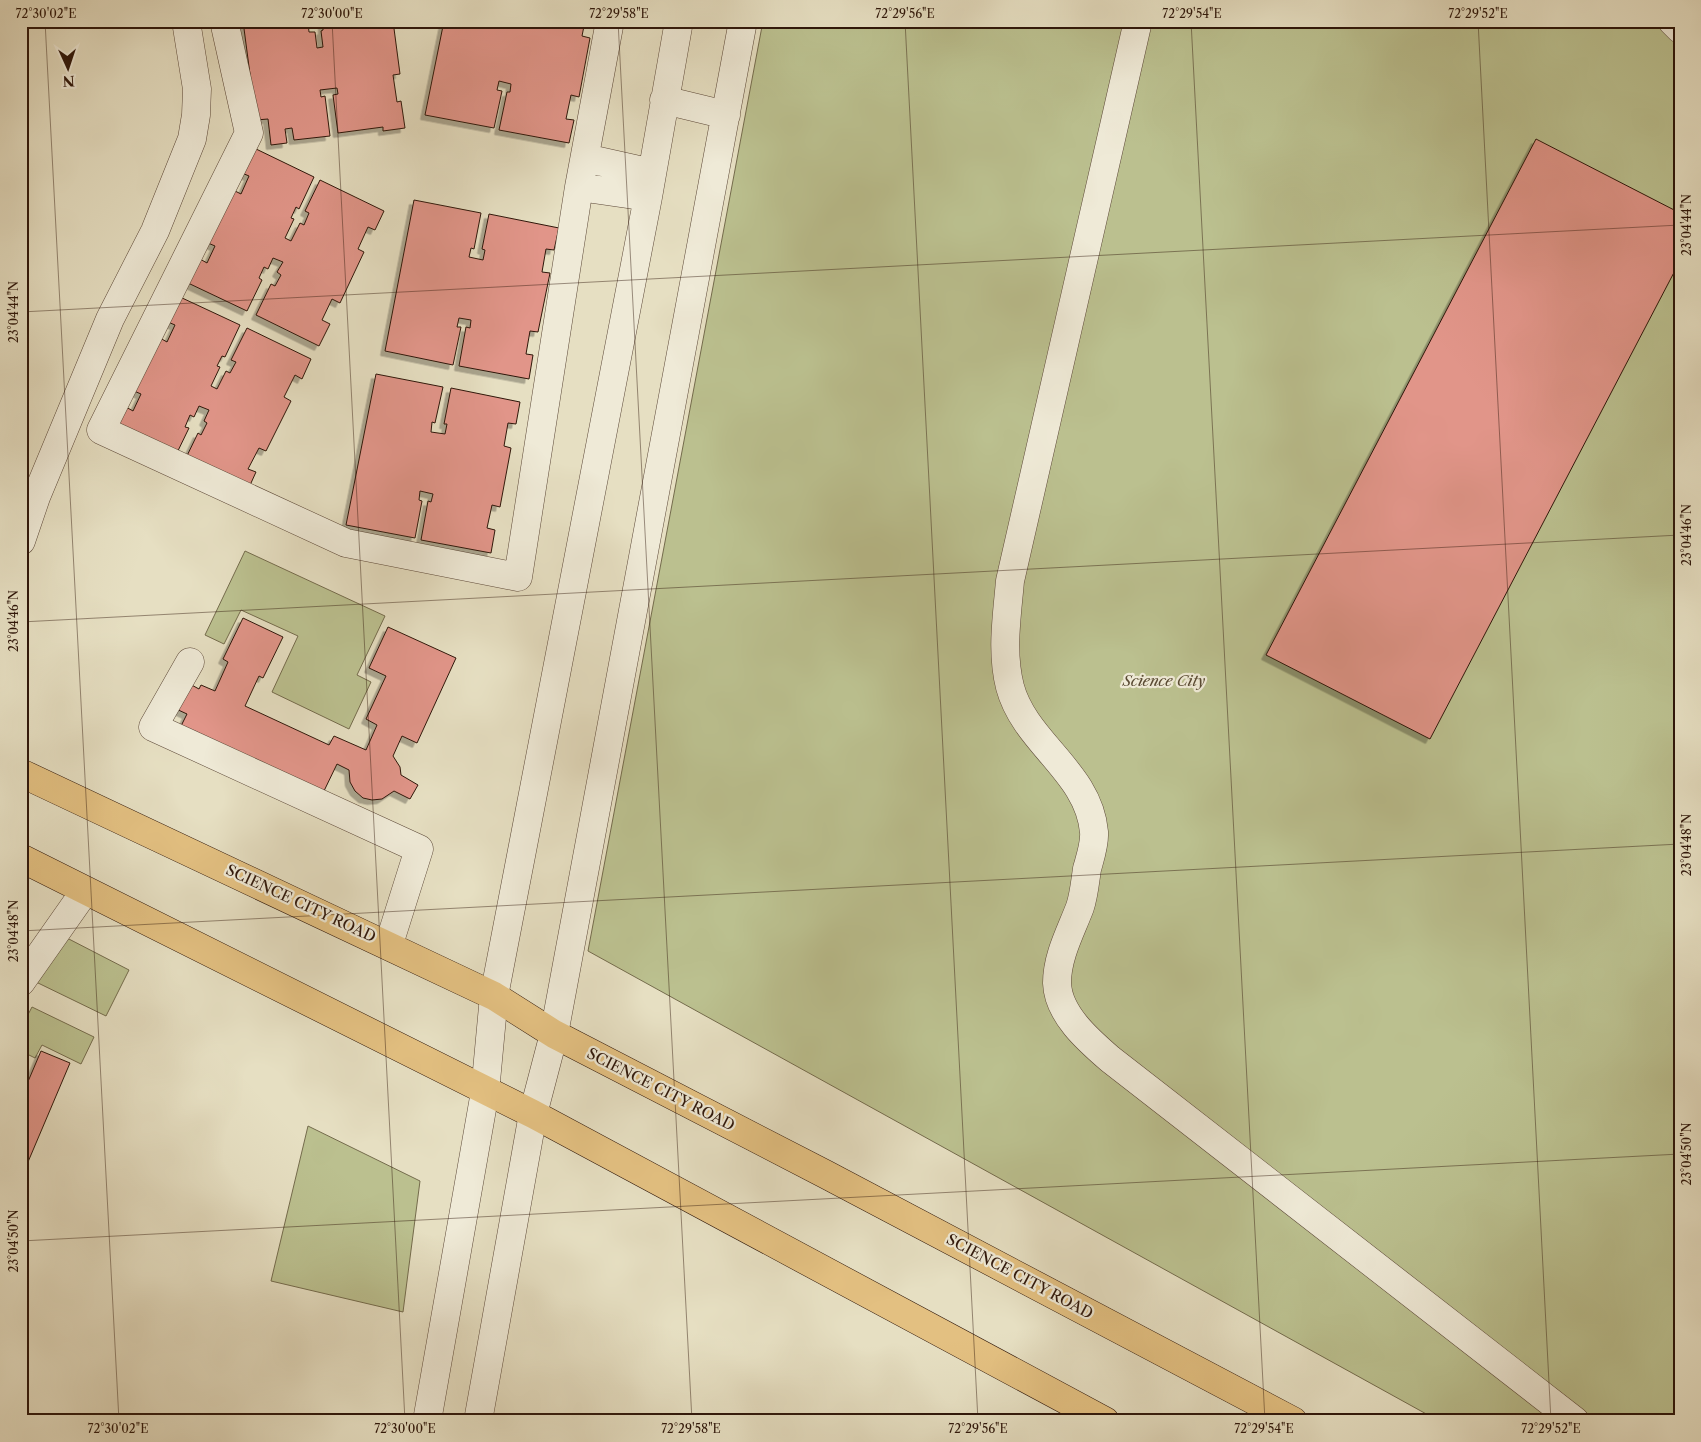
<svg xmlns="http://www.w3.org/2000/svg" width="1701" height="1442" font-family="'Libre Caslon Text',serif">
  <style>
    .green { fill: #bbc08f; stroke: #746b4c }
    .building { fill: #e19589; stroke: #2e160a; filter: url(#shadow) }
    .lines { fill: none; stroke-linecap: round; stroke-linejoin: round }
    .minor-casing { stroke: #5c4838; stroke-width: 29 }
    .major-casing { stroke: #2e160a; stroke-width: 29 }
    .minor { stroke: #efead7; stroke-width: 28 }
    .major { stroke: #e3c081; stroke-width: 28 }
    .ticks { fill: none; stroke: #2e160a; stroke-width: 1; stroke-opacity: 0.45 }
    .labels { text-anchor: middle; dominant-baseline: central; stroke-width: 4.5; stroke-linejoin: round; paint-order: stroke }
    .park-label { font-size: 15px; font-style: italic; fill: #584932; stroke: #efead7 }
    .street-label { font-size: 15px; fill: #2e160a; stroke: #efead7 }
    .neatline { fill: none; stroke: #2e160a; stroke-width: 2 }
    .ticks-label { font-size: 12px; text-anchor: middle; fill: #2e160a }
  </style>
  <defs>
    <filter id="shadow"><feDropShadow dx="-4.5" dy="4.5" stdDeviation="0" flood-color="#0004"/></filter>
  </defs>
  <rect width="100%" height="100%" fill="#e6dfc2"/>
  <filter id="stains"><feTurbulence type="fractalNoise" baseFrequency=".004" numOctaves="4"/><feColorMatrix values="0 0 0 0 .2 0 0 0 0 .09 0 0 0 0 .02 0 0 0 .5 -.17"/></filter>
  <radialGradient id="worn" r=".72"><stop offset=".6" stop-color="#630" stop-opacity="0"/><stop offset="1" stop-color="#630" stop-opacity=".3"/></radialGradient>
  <path class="green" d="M 763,21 L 1680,21 L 1680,1421 L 1439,1421 L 588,951 Z
    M 245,551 L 385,616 L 357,675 L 371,682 L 349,729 L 272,692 L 298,636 L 241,610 L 224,644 L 205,635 Z
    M 65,937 L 129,970 L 106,1016 L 36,982 Z
    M 32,1007 L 94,1037 L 81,1064 L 42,1045 L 35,1058 L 21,1051 L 21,1028 Z
    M 308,1126 L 420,1181 L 403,1312 L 271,1281 Z"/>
  <path class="building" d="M 243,21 L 311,21 L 308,23 L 309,32 L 315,32 L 317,48 L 323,47 L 321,31 L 323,30 L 323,21 L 393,21 L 400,74 L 393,75 L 397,102 L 401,101 L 405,128 L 383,131 L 383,127 L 338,133 L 333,95 L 338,94 L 337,88 L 320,90 L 321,97 L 325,96 L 330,136 L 294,140 L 292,128 L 285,129 L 287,143 L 271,145 L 268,119 L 256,120 Z
    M 444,21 L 509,21 L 523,24 L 524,21 L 585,21 L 582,36 L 590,38 L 579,97 L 571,95 L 566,119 L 574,120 L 569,143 L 499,130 L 507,92 L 510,92 L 511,84 L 499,81 L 497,90 L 502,91 L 494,128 L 425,115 Z
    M 1536,139 L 1680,213 L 1680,261 L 1430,739 L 1266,655 Z
    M 254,148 L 314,177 L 299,209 L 296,207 L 291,218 L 294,219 L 285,238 L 291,241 L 300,223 L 304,225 L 309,213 L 305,211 L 320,180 L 384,211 L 375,230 L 368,227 L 358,249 L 364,252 L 340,303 L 332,299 L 322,320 L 330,324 L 319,346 L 256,315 L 271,284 L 275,286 L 281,275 L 277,272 L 283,262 L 273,258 L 268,269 L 264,267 L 259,278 L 262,280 L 247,311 L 188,283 L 200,259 L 207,263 L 215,246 L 208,243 L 233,190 L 241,194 L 249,176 L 242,173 Z
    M 414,200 L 481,213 L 474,249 L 471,248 L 469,257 L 483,260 L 485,250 L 482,249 L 489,214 L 559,228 L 554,250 L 546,249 L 542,272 L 550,273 L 538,332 L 530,331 L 526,354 L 533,355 L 529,379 L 459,366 L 466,327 L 470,328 L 471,320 L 459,318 L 457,327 L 461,327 L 453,365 L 385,351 Z
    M 180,297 L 240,325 L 225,357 L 222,356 L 217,366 L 220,367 L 211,386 L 217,389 L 226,371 L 230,373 L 236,362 L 231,360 L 247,328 L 311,359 L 302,379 L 295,375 L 284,397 L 291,401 L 266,451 L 259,448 L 248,469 L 256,472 L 246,494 L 183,464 L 198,433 L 201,435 L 207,423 L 204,421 L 209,410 L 199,406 L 194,417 L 190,415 L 185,427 L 189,428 L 174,459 L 114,431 L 126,407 L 133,411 L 141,394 L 134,391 L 160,338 L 167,342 L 175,325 L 168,322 Z
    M 376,374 L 443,387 L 435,423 L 432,422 L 431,432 L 445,434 L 447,424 L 444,424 L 451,388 L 520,402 L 516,424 L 508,423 L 504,446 L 511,448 L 500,507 L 492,505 L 487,528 L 495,530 L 491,553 L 421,540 L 428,501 L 431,502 L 433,494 L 420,491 L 419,500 L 422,501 L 415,538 L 346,525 Z
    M 243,618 L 283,637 L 263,678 L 259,676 L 245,706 L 329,745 L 334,736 L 366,750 L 377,725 L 366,719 L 386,676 L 369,668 L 388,627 L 456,658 L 417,743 L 402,736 L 393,756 L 400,767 L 401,775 L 418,785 L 410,799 L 394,791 L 382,799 L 372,800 L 363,798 L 355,791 L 350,782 L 349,770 L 337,764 L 323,793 L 181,726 L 187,714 L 174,708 L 186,682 L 199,689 L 201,685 L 215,691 L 228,662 L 223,659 Z
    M 41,1051 L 70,1063 L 25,1169 L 21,1167 L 21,1098 Z"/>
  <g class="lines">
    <g class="minor-casing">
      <path id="minor" d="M 224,21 L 249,133 L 101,430 L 346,543 L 518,577 L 579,187 L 610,21
        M 1138,21 L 1010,581 C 1007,616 1001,652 1010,687 C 1025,743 1089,772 1094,832 C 1095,844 1090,858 1087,869 C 1085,882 1084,895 1080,907 C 1071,931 1057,956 1057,983 C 1058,1014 1088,1040 1110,1059 L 1575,1421
        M 1672,21 L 1680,29
        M 664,100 L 726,115
        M 585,158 L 652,173
        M 579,187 L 648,197
        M 21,541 L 36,497 L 110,319 L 155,231 L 192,139 L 196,115 L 197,89 L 186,21
        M 190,662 L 153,727 L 419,849 L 389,944
        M 21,982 L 85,891
        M 427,1421 L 485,1092 L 494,996 L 648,197 L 679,21
        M 478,1421 L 533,1114 L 554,1034 L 743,21"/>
    </g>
    <g class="major-casing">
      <path id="major" d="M 21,773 L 494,996 L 554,1034 L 825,1174 L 1293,1421
        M 21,858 L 533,1114 L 1105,1421"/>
    </g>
    <use href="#minor" class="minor"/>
    <use href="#major" class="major"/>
  </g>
  <path class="ticks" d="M 45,21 L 119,1421M 332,21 L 405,1421M 618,21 L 692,1421M 905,21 L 978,1421M 1191,21 L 1265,1421M 1478,21 L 1551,1421M 21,312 L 1680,225M 21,622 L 1680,535M 21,931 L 1680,844M 21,1241 L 1680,1154"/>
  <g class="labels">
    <g class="park-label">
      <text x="1164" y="680">Science City</text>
    </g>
    <g class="street-label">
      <text transform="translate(301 903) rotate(25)">SCIENCE CITY ROAD</text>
      <text transform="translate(661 1089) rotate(27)">SCIENCE CITY ROAD</text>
      <text transform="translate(1020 1276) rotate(28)">SCIENCE CITY ROAD</text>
    </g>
  </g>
  <rect width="1701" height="1442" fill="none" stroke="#e6dfc2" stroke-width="55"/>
  <g transform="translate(68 68) rotate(177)" stroke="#efead7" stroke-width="4" paint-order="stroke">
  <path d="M0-4L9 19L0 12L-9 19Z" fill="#2e160a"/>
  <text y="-8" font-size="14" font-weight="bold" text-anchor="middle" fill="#2e160a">N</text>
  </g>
  <rect x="28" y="28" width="1646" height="1386" class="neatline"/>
  <g class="ticks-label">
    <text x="46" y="18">72°30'02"E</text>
    <text x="332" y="18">72°30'00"E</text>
    <text x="619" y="18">72°29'58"E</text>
    <text x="905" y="18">72°29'56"E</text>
    <text x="1192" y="18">72°29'54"E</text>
    <text x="1478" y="18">72°29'52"E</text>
    <text transform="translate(1687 225) rotate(-90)" y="4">23°04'44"N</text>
    <text transform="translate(14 312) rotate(-90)" y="4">23°04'44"N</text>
    <text transform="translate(1687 535) rotate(-90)" y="4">23°04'46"N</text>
    <text transform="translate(14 621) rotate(-90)" y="4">23°04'46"N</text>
    <text transform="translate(1687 845) rotate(-90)" y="4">23°04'48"N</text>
    <text transform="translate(14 931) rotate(-90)" y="4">23°04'48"N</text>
    <text transform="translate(1687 1154) rotate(-90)" y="4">23°04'50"N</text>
    <text transform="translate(14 1241) rotate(-90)" y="4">23°04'50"N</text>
    <text x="118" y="1433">72°30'02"E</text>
    <text x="405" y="1433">72°30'00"E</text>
    <text x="691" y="1433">72°29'58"E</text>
    <text x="978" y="1433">72°29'56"E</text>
    <text x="1264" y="1433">72°29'54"E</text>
    <text x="1551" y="1433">72°29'52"E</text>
  </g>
  <rect width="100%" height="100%" filter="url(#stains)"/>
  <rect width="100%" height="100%" fill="url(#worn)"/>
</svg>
